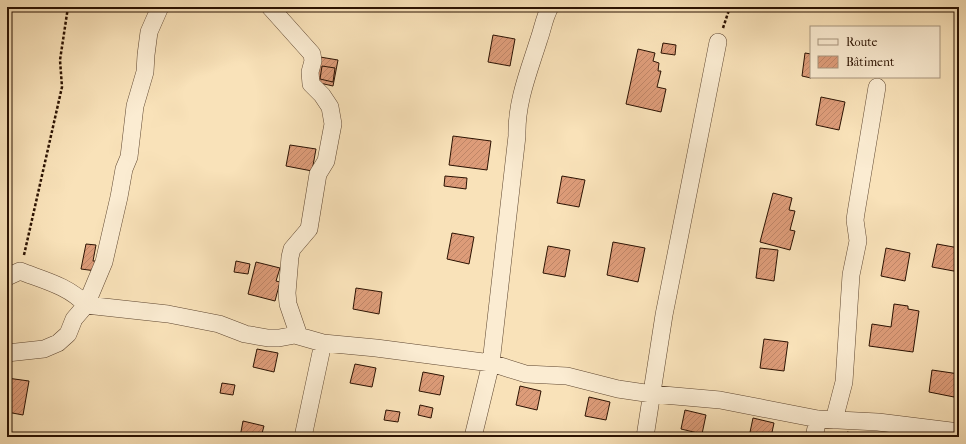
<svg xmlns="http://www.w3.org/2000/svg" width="966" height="444" font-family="'IM FELL French Canon',serif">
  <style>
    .building { fill: url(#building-hatch); stroke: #2b1202 }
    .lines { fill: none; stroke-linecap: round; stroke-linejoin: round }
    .minor-casing { stroke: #5e4630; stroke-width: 18 }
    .path { stroke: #2b1202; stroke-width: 2.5; stroke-dasharray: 3 2; stroke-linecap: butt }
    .minor { stroke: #fbecd2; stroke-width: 17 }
  </style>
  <defs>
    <pattern id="building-hatch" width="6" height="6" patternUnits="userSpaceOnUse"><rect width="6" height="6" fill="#dd9c79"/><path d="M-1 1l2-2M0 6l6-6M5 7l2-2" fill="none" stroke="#be8567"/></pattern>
  </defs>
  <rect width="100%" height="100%" fill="#f9e2b9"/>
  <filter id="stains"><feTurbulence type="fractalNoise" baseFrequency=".005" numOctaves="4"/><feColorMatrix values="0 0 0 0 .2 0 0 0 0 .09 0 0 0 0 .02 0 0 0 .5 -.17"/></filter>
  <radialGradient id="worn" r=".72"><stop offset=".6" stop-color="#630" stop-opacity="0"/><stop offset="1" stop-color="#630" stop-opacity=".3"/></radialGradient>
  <path class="building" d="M 493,35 L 515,39 L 510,66 L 488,62 Z
    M 663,43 L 676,45 L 675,55 L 661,53 Z
    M 638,49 L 655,53 L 653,61 L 659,63 L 658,71 L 661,71 L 657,87 L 666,89 L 661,112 L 626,104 Z
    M 805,53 L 811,54 L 811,78 L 802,76 Z
    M 320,57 L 338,60 L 333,86 L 315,82 Z
    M 322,66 L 335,68 L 333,82 L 320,79 Z
    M 821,97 L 845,102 L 839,130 L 816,125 Z
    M 453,136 L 491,141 L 487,170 L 449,165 Z
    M 290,145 L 316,149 L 312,171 L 286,166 Z
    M 445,176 L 467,178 L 466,189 L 444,186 Z
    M 562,176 L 585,180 L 579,207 L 557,203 Z
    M 773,193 L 792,198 L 789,210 L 795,211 L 790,230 L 795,231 L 790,250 L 760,242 Z
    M 452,233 L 474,237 L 469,264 L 447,259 Z
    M 613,242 L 645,248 L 638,282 L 607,275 Z
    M 86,244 L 96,245 L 93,261 L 98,261 L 96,271 L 81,269 Z
    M 937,244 L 959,248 L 959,272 L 932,267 Z
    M 548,246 L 570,250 L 565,277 L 543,273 Z
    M 760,248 L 778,250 L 774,281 L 756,278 Z
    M 886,248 L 910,253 L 905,281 L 881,276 Z
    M 236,261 L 250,264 L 248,274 L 234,272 Z
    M 256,262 L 280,268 L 276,281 L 280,282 L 275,301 L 248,294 Z
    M 356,288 L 382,292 L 379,314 L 353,309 Z
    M 894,304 L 908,306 L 908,309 L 919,311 L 913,352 L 869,346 L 872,324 L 891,327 Z
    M 764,339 L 788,342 L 784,371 L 760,368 Z
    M 257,349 L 278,353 L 274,372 L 253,367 Z
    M 355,364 L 376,368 L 372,387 L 350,383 Z
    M 932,370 L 959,374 L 959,398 L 929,392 Z
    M 423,372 L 444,376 L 440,395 L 419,391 Z
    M 7,378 L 29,381 L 23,415 L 7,412 Z
    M 222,383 L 235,385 L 233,395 L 220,393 Z
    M 520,386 L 541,391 L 537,410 L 516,405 Z
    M 589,397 L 610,402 L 606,420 L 585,416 Z
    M 420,405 L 433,408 L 431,418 L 418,415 Z
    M 386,410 L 400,412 L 398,422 L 384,420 Z
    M 685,410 L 706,415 L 702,434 L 681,429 Z
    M 753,418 L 774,423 L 771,437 L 749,437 Z
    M 243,421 L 264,426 L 261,437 L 240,437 Z
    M 847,432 L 868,436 L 868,437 L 846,437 Z"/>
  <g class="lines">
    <g class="minor-casing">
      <path id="minor" d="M 270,7 L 312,54 L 313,61 L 310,72 L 311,84 L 322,95 L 330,107 L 333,124 L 326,161 L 318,174 L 309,229 L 292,249 L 290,257 L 287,293 L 288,304 L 299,336
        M 7,277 L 20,271 C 43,280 69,286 86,305 L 168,314 L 219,324 L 245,334 L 268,338 L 279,338 L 295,335 L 323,343 L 376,348 L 491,363 L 526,374 L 567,376 L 618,389 L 652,394 L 720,400 L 818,419 L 878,422 L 959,432
        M 7,353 L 44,349 L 58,343 L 68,334 L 74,319 L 86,305 L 104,262 L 119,197 L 124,169 L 129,157 L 135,106 L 145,72 L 146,55 L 149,32 L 160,7
        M 834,420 L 844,382 L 851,275 L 858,241 L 855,220 L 856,213 L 877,87
        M 303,437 L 323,343
        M 473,437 L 491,363 L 517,136 C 516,102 529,71 539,39 C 543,28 544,18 550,7
        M 645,437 L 664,315 L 718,42
        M 814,437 L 818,419"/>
    </g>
    <path class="path" d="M 723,28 L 730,7
      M 24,255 L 62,87 L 60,60 L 68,7"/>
    <use href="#minor" class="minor"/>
  </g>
  <rect width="966" height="444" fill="none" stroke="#f9e2b9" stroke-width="24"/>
  <rect x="8" y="8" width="950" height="428" fill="none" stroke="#2b1202" stroke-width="2"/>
  <rect x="12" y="12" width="942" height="420" fill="none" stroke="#2b1202"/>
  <rect x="810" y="26" width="130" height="52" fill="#fbecd2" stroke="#a8957f"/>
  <rect x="818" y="39" width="20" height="6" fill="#fbecd2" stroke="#a8957f"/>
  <text x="846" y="46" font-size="12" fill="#2b1202">Route</text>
  <rect x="818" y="56" width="20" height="12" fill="url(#building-hatch)" stroke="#a8957f"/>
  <text x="846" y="66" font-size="12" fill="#2b1202">Bâtiment</text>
  <rect width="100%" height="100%" filter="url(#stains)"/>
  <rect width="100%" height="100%" fill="url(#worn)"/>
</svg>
